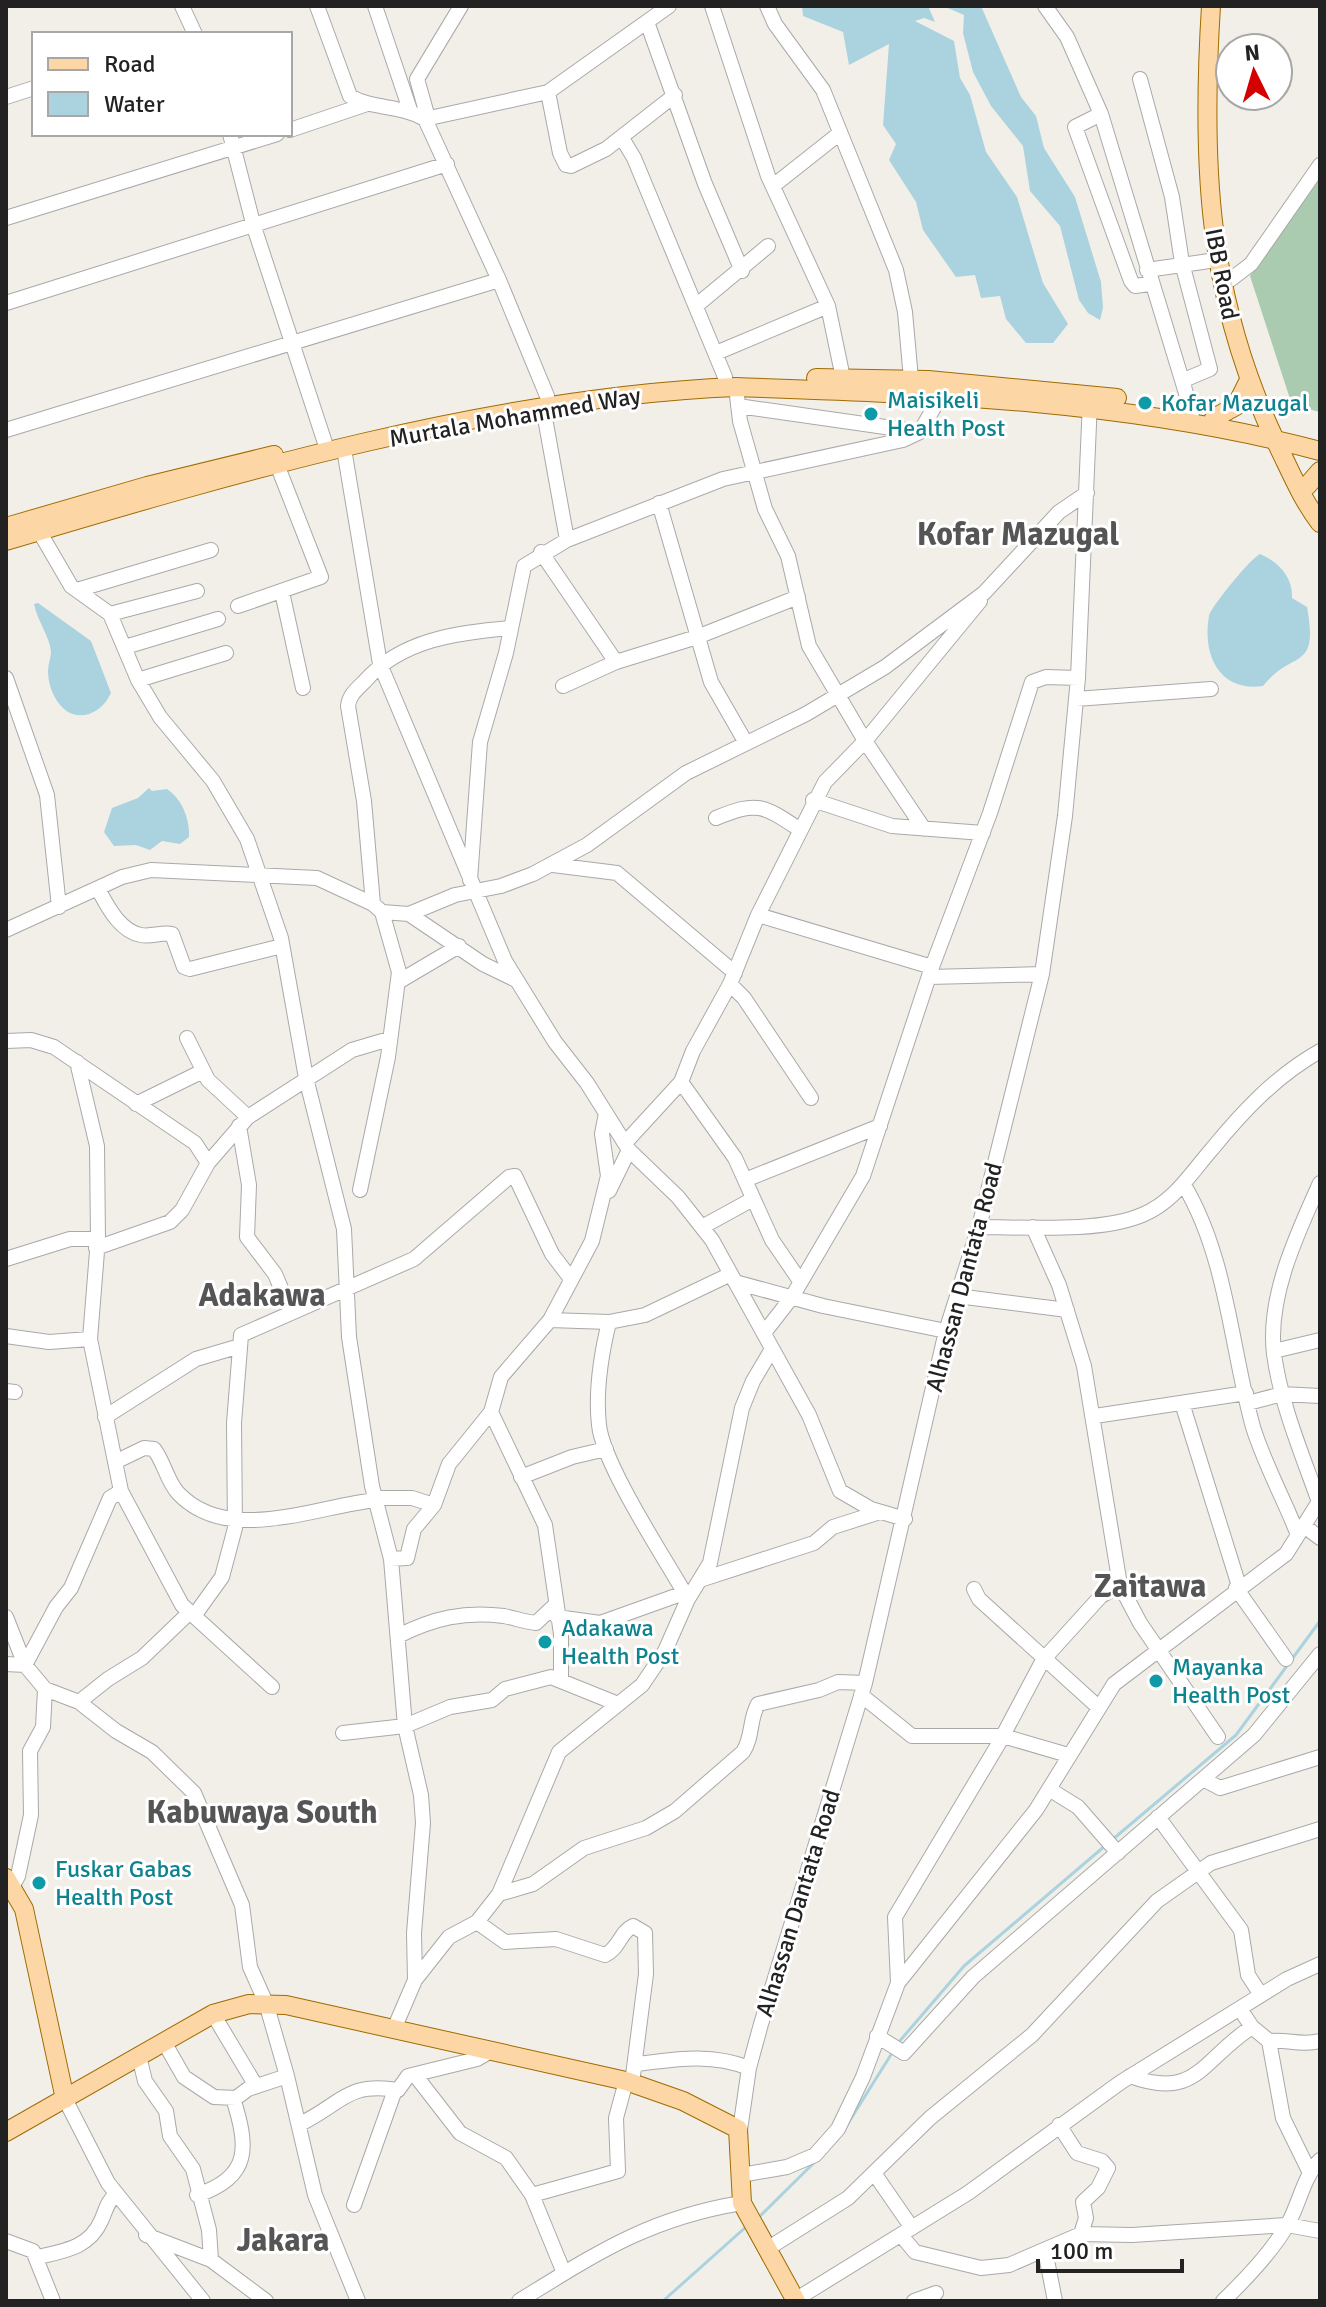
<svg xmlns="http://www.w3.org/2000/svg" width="1326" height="2307" font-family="Signika,sans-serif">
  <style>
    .cemetery { fill: #aacbaf }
    .water { fill: #aad3df }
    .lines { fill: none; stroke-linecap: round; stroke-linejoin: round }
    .stream { stroke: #aad3df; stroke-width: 3 }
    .minor-casing { stroke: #a9a9a9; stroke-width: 16 }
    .major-casing { stroke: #a06b00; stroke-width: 20 }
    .minor { stroke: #fff; stroke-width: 14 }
    .major { stroke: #fcd6a4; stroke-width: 18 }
    .culture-dot { fill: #0f9aa8; stroke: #fff; stroke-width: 3 }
    .labels { text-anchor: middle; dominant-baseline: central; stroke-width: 6; stroke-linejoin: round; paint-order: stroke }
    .street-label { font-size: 24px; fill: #222; stroke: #fff }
    .culture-label { font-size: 24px; fill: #0d838f; stroke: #fff; text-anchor: start }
    .district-label { font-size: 32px; font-weight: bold; fill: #555; stroke: #fff }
  </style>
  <rect width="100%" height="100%" fill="#f2efe9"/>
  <path class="cemetery" d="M 1320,179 L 1320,412 L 1292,405 L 1250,276 Z"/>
  <path class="water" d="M 802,6 L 928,6 L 935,22 L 924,18 L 915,21 L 954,41 L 960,78 L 970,95 L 986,152 L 1017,197 L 1043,283 L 1068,324 L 1053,343 L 1026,343 L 1006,319 L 1000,296 L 981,298 L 975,275 L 956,277 L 923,230 L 916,202 L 889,160 L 896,144 L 883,125 L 889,44 L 849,65 L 843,32 L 803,16 Z
    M 943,6 L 981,6 L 1021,97 L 1036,116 L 1044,148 L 1075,197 L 1101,282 L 1103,308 L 1100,320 L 1088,313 L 1079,300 L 1060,226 L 1030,191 L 1023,146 L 991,106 L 973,72 L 963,33 L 964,15 Z
    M 1260,554 C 1279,562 1293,577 1292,598 L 1307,607 C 1319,673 1293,648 1263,686 C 1220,692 1202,656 1209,616 C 1211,607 1250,559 1260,554 Z
    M 38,603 L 91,641 L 111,693 C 106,703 100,710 89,714 C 64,722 48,693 48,671 C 48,664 51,658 51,652 C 50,637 37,620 34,604 Z
    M 149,788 L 152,791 L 167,789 C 182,799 190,819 189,837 L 180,844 L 162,841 L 150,850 L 136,845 L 114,846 L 104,832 L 112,808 L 138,798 Z"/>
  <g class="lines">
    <path class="stream" d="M 1112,1840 L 1236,1735 L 1320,1621
      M 898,2043 L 964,1966 L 1106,1845
      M 847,2125 L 892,2053
      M 759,2217 L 836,2141
      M 663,2301 L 747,2226"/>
    <g class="minor-casing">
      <path id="minor" d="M 182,6 L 195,34
        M 317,6 L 350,96 C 373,110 399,104 425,119 L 499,280 L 547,396
        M 375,6 L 410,110
        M 712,6 L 768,176 L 828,306 L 843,378
        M 767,6 L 775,24 L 823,90 L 896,270 L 905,312 L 911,379
        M 1045,6 L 1067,37 L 1101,114 L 1192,413
        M 647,22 L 705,184 L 742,271
        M 1140,79 L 1172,197 L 1182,263 L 1210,369 L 1184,380
        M 548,92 L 560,153 L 566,165 L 571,166 L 606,149 L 675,95
        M 6,97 L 34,88
        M 1101,114 L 1075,127 L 1131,281 L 1135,286 L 1150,284
        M 428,118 L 417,79 L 461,6
        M 425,119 L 548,92 L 669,6
        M 290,130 L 367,104
        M 230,134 L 254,227 L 325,443
        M 622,138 L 634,158 L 725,377
        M 773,186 L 840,133
        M 6,218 L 277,134
        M 1147,270 L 1216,260
        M 1230,280 L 1251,264 L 1320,165
        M 6,303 L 447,164
        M 697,305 L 768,246
        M 716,353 L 828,306
        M 736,387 L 740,421 L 765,509 L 788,556 L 809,646 L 865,741 L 924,829
        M 738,406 L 920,432
        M 543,407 L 567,540
        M 6,430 L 499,280
        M 344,449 L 380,664 L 505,961 L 555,1042 L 587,1083 L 629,1150 L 678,1197 L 712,1240 L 809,1415 L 840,1491 L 871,1509 L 905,1519
        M 659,503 L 711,682 L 746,743
        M 39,531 L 71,586 L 110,614 L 138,680 L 160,717 L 213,781 L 247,839 L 281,938 L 306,1078 L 344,1229 L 349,1337 L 372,1486 L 391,1559 L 405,1726 L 421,1795 L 423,1823 L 414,1933 L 415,1980 L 394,2029
        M 541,552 L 616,662 L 697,637 L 798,597
        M 77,590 L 211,550
        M 282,592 L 303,688
        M 238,606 L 321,577 L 278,467
        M 110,614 L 197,591
        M 125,647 L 218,619
        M 6,678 L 47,795 L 59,907
        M 138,680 L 226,653
        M 563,686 L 616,662
        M 1076,699 L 1211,689
        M 813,800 L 892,826 L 983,833
        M 716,818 C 757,801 763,805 799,829
        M 553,865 L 617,873 L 735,973
        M 470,880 L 480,742 L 506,653 L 524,566 L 567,540 L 723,479 L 903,440 L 920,432 L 941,395
        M 98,889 C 107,905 119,931 141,935 C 151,937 162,932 172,934 L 184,967 L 190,969 L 282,946
        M 373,904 L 364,801 L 348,706 C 349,695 357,689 365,681 C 402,639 457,633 510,628
        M 409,914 L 483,964 L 516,980
        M 758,915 L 932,967
        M 6,930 L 122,877 L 151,870 L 317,878 L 373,904 L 382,912 L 409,914 L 455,895 L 501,886 L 533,874 L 587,845 L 686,773 L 806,714 L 885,667 L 984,593 L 1059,512 L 1087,493
        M 929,977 L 1042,974
        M 398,982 L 459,946
        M 730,984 L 744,998 L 811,1098
        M 187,1038 L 208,1080 L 248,1117
        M 6,1041 L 31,1040 L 54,1047 L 195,1143 L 208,1163
        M 77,1062 L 97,1146 L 98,1239 L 90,1339 L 121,1491 L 182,1605 L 272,1687
        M 681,1082 L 735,1158 L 772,1240 L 800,1281
        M 136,1104 L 203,1071
        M 239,1126 L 249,1185 L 247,1237 L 275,1274 L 291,1312
        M 625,1143 L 681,1082 L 693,1051 L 730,984 L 758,915 L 825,782 L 865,741 L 980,601
        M 745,1180 L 880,1126
        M 1184,1185 C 1227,1257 1231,1348 1253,1427 C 1264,1463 1284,1499 1298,1535
        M 360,1190 L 388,1057 L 399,972 L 382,912
        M 609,1191 L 629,1150
        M 702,1227 L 753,1199
        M 979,1227 C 1026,1227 1099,1233 1142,1215 C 1174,1202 1191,1173 1212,1149 C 1244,1110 1276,1076 1320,1051
        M 1033,1227 L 1059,1285 L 1084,1366 L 1120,1585 L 1140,1623 L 1218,1737
        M 96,1248 L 170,1222 L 182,1210 L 208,1163 L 248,1117 L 352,1050 L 389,1039
        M 6,1259 L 70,1239 L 98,1239
        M 735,1282 L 823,1306 L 946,1331
        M 957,1296 L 1067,1310
        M 550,1320 L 609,1322 L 645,1315 L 731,1274
        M 609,1322 C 601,1355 595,1390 599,1425 C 603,1465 666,1560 688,1599
        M 764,1333 L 792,1297 L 863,1176 L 932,967 L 990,813 L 1032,682 L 1046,677 L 1078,678
        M 6,1336 L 49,1342 L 90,1339
        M 1274,1351 L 1320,1340
        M 6,1391 L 15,1392
        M 1182,1403 L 1239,1586
        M 1248,1403 L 1282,1394 L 1320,1396
        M 491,1412 L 545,1525 L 561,1634 L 561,1678
        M 1095,1416 L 1246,1393
        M 105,1417 L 196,1359 L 240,1346
        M 115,1462 L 144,1448 L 154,1449 C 164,1462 167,1481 178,1493 C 228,1546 316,1506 376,1500
        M 521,1477 L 572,1457 L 606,1449
        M 376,1498 L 412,1498 L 434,1505
        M 1319,1502 C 1302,1454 1281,1405 1274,1354 C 1267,1297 1297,1234 1320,1183
        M 1304,1526 L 1320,1538
        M 391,1559 L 407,1558 L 414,1529 L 434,1505 L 449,1464 L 491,1412 L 501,1377 L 550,1320 L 592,1241 L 608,1176 L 602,1134 L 606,1113
        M 703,1579 L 814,1543 L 833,1527 L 880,1512
        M 1236,1588 L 1286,1659
        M 974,1589 L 979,1599 L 1097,1706
        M 194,1616 L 222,1577 L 235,1528 L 234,1423 L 241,1335 L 414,1259 L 509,1177 L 515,1176 L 552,1254 L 571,1279
        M 6,1617 L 25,1665 L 45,1689 L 79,1702 L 116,1731 L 152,1752 L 194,1793 L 242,1905 L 250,1967 L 266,2003 L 287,2076 L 315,2195 L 358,2301
        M 557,1617 L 600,1623 L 684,1593
        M 398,1636 C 434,1618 464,1611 504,1616 C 515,1618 525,1622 536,1623 L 554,1606
        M 6,1664 L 25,1665
        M 25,1665 L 56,1607 L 71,1588 L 110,1498 L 121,1491
        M 861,1695 L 912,1736 L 1003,1736 L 1068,1755
        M 79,1702 L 108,1679 L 142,1658 L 190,1612
        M 343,1733 L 405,1726 L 450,1707 L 492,1700 L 505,1689 L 551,1677 L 618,1704
        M 1203,1779 L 1220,1788 L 1320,1757
        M 1049,1789 L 1078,1807 L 1118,1853
        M 1158,1817 L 1241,1930 L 1248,1975 L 1261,1995
        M 13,1885 L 18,1876 L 31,1815 L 30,1751 L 43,1727 L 45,1689
        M 499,1894 L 533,1884 L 584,1848 L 646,1828 L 675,1811 L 743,1752 C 753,1737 749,1720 758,1704 L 819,1690 L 838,1682 L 865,1683
        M 477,1922 L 505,1942 L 556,1939 L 605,1955 C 619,1949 620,1932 633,1926 L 645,1933 L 646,1974 L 632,2083
        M 415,1980 L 449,1937 L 477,1922 L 499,1894 L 559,1752 L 642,1685 L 665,1651 L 688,1599 L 710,1563 L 742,1408 L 753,1381 L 772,1349
        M 898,1983 L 895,1917 L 999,1743 L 1043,1660 L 1101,1596 L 1120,1585
        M 1240,2009 L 1252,2027 L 1269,2041 L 1283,2118 L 1309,2171
        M 213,2014 L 256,2086
        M 877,2036 L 904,2053 L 973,1977 L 1254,1735 L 1320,1654
        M 1269,2041 C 1288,2039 1301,2046 1320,2041
        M 164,2042 L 184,2077 L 214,2097 L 236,2098 L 248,2089 L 287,2076
        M 139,2056 L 145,2081 L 166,2111 L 170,2136 L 193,2169 L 209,2230 L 211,2260
        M 637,2064 C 677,2059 711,2053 749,2068
        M 415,2075 L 460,2133 L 506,2158 L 532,2195 L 564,2273
        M 1130,2076 C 1197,2101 1202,2059 1252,2027
        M 65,2099 L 108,2183 L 203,2301
        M 300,2124 C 343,2103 346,2082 398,2090 L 408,2076 L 477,2059 L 489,2052
        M 1059,2125 L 1077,2153 L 1102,2161 L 1108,2168 L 1098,2188 L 1083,2202 L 1086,2218 L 1081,2234
        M 740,2130 L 749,2068 L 761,2024 L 865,1683 L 946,1331 L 979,1227 L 1042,974 L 1065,816 L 1078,678 L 1090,401
        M 874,2173 L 912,2228
        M 741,2175 L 787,2167 L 815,2155 L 838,2129 L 863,2077 L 898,1983 L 1036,1810 L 1114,1684 L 1286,1554 L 1320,1500
        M 197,2195 C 252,2177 248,2146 233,2098
        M 532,2195 L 618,2171 L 616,2118 L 626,2081
        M 354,2205 L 395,2090
        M 146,2235 L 211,2260 L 266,2301
        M 901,2235 L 915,2252 L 981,2268 L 1009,2265 L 1081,2234 L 1132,2235 L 1287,2225 L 1320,2231
        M 6,2241 L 33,2251 L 53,2301
        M 767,2249 L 848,2198 L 930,2118 L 1032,2035 L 1157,1901 L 1211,1863 L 1320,1829
        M 1045,2250 L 1055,2301
        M 38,2257 C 64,2251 89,2248 101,2221 C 106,2210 107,2202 116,2194
        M 795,2300 L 968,2193 L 1121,2082 L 1287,1979 L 1320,1964
        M 519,2301 C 597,2253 649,2218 742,2203
        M 914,2301 L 936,2293
        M 1223,2301 C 1247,2278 1273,2251 1289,2222 C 1300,2201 1304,2176 1320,2160"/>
    </g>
    <g class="major-casing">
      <path id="major" d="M 1211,6 C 1201,164 1207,297 1276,442 C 1290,470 1301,498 1320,523
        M 816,378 L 928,380 L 1117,398
        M 1214,418 L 1236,406 L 1249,380
        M 1307,486 L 1320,471
        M 6,527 L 147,486 L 274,455
        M 6,541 C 237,472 494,397 736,387 C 933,394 1128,400 1320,451
        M 6,1878 L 24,1909 L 65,2099
        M 6,2132 L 213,2014 L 249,2004 L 286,2005 L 626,2081 L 683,2101 L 738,2129 L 742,2203 L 796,2301"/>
    </g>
    <use href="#minor" class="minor"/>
    <use href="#major" class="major"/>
  </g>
  <g class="culture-dot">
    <circle cx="1145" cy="403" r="8"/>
    <circle cx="871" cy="414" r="8"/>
    <circle cx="545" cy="1642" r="8"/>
    <circle cx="1156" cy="1681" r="8"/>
    <circle cx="39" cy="1883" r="8"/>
  </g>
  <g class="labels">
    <g class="street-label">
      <text transform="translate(1222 274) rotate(79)">IBB Road</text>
      <text transform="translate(515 417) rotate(-10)">Murtala Mohammed Way</text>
      <text transform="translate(964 1277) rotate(-75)">Alhassan Dantata Road</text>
      <text transform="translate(798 1903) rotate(-73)">Alhassan Dantata Road</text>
    </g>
    <g class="culture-label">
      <text x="887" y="400">Maisikeli<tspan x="887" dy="28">Health Post</tspan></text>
      <text x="1161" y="403">Kofar Mazugal</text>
      <text x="561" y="1628">Adakawa<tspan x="561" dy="28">Health Post</tspan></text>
      <text x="1172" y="1667">Mayanka<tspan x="1172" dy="28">Health Post</tspan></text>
      <text x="55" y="1869">Fuskar Gabas<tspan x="55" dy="28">Health Post</tspan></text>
    </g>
    <g class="district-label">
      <text x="1018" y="534">Kofar Mazugal</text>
      <text x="262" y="1295">Adakawa</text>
      <text x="1150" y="1586">Zaitawa</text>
      <text x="262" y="1812">Kabuwaya South</text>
      <text x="283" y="2240">Jakara</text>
    </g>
  </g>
  <rect width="1326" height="2307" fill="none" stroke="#222222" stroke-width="16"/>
  <rect x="32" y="32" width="260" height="104" fill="#ffffff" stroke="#a7a7a7" stroke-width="2"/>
  <rect x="48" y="58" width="40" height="12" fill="#fcd6a4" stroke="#a7a7a7" stroke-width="2"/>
  <text x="104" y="72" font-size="24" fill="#222222">Road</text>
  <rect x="48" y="92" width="40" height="24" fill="#aad3df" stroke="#a7a7a7" stroke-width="2"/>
  <text x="104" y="112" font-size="24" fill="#222222">Water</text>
  <g transform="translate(1254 72) rotate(355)"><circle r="38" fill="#ffffff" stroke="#a7a7a7" stroke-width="2"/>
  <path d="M0-6L14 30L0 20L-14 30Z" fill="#d40000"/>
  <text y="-12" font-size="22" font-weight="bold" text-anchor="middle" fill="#222222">N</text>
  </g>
  <path d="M1038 2259v12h144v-12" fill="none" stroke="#222222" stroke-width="4"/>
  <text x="1050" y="2259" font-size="24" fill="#222222" stroke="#ffffff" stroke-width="6" paint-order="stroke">100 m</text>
</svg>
